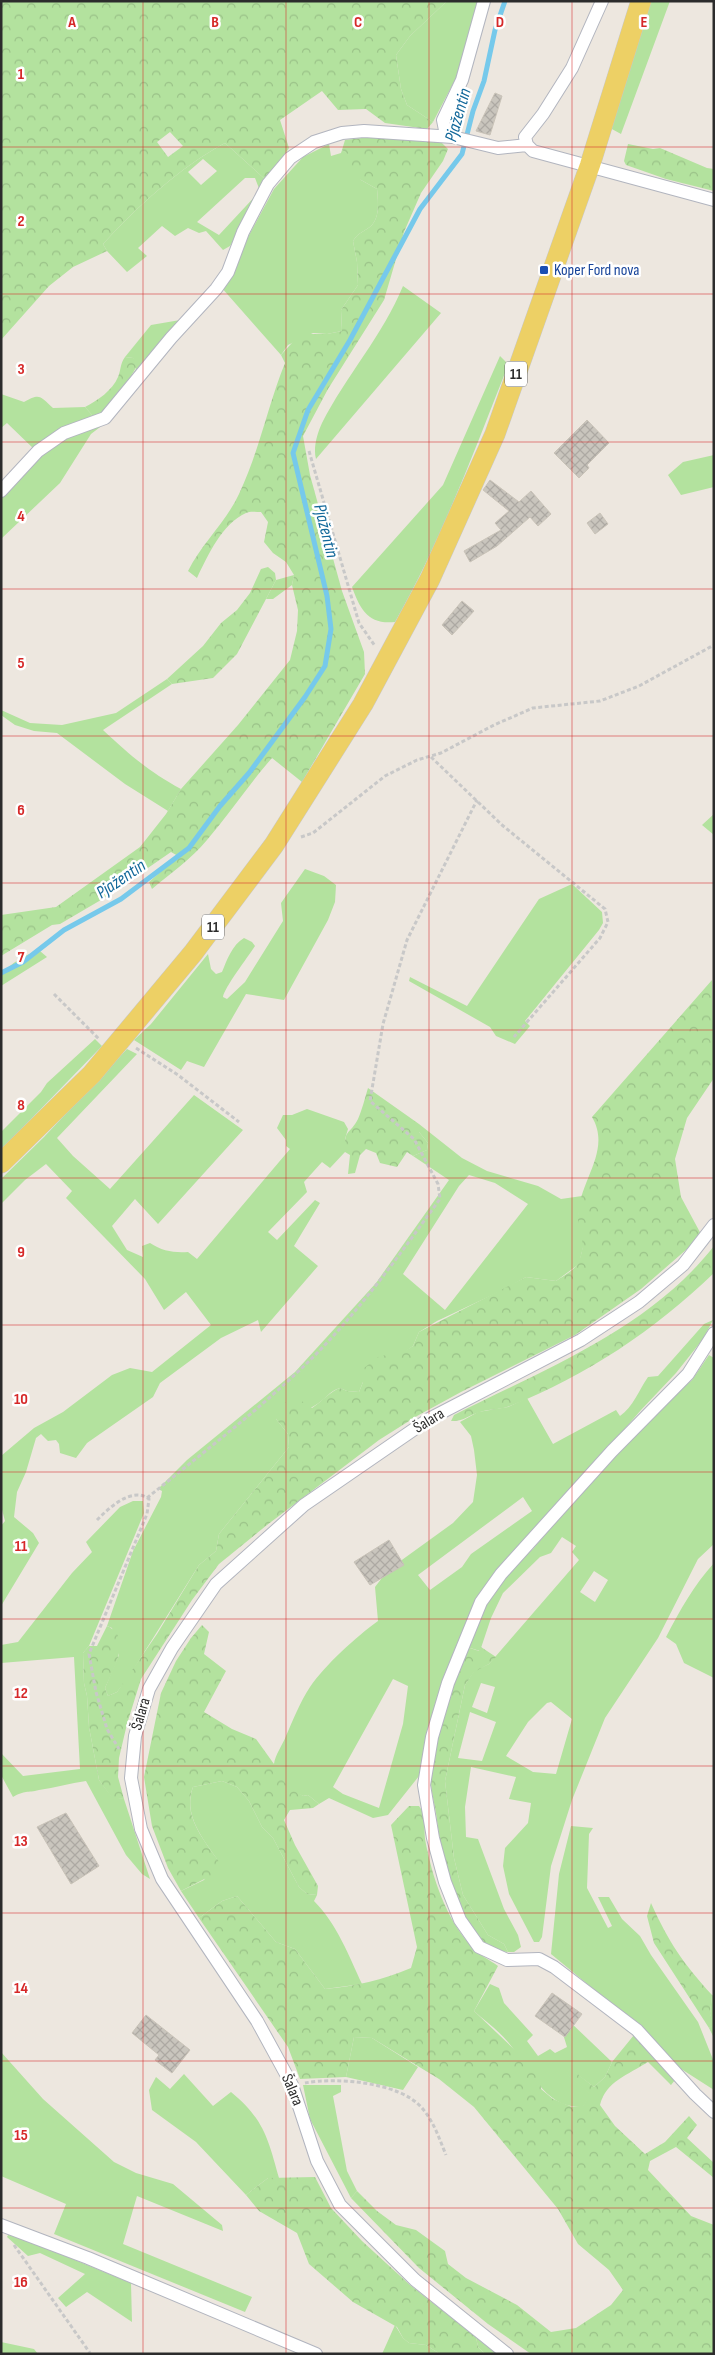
<svg xmlns="http://www.w3.org/2000/svg" width="715" height="2355" font-family="'Sofia Sans Condensed',sans-serif">
  <style>
    .grass { fill: #b3e29e; fill-rule: evenodd }
    .forest { fill: url(#forest-crowns); fill-rule: evenodd }
    .lines { fill: none; stroke-linecap: round; stroke-linejoin: round }
    .stream { stroke: #76c9eb; stroke-width: 5 }
    .building { fill: url(#building-cross-hatch); stroke: #c9c3b8 }
    .minor-casing { stroke: #b2b5bf; stroke-width: 14 }
    .primary-casing { stroke: #c8c8c8; stroke-width: 21 }
    .path { stroke: #c8c8c8; stroke-width: 3; stroke-dasharray: 4 2.5; stroke-linecap: butt }
    .minor { stroke: #fff; stroke-width: 12 }
    .primary { stroke: #edd065; stroke-width: 20 }
    .grid { fill: none; stroke: #d62828; stroke-width: 1; stroke-opacity: 0.55 }
    .transit-dot { fill: #1a4fb4; stroke: #fff; stroke-width: 2 }
    .labels { text-anchor: middle; dominant-baseline: central; stroke-width: 5; stroke-linejoin: round; paint-order: stroke }
    .shield { fill: #fff; stroke: #6b6b6b; stroke-width: 1 }
    .shield-label { font-size: 15px; font-weight: bold; fill: #2c2c2c }
    .transit-label { font-size: 16px; fill: #164399; stroke: #fff; text-anchor: start }
    .street-label { font-size: 16px; fill: #2c2c2c; stroke: #fff }
    .water-label { font-size: 18px; font-style: italic; fill: #12689a; stroke: #fff }
    .grid-label { font-size: 16px; text-anchor: middle; font-weight: bold; fill: #d62828; stroke: #fff; stroke-width: 5; stroke-linejoin: round; paint-order: stroke }
  </style>
  <defs>
    <pattern id="forest-crowns" width="20" height="18" patternUnits="userSpaceOnUse" patternTransform="scale(1.25)"><rect width="20" height="18" fill="#b3e29e"/><path d="M2 6a3 3 0 1 1 6 0M12 15a3 3 0 1 1 6 0" fill="none" stroke="#9ac288"/></pattern>
    <pattern id="building-cross-hatch" width="8" height="8" patternUnits="userSpaceOnUse" patternTransform="scale(1.25)"><rect width="8" height="8" fill="#c9c5bd"/><path d="M0 0l8 8M0 8l8-8" fill="none" stroke="#ada9a3"/></pattern>
  </defs>
  <rect width="100%" height="100%" fill="#ede7df"/>
  <path class="grass" d="M 447,1 L 481,1 L 458,74 L 433,122 L 407,105 L 401,89 L 396,55 L 410,36 Z
    M 650,1 L 670,1 L 621,134 L 610,128 Z
    M 225,143 L 267,181 L 230,246 L 223,250 L 206,231 L 199,233 L 188,228 L 175,236 L 162,226 L 138,248 L 147,256 L 127,272 L 107,251 L 103,244 C 138,206 179,168 225,143 ZM 203,159 L 217,171 L 201,185 L 188,172 ZM 245,178 L 255,178 L 260,191 L 219,235 L 197,222 Z
    M 329,144 L 331,156 L 341,153 L 342,150 L 350,155 L 361,180 L 377,189 C 378,200 380,216 372,225 C 365,232 359,231 353,241 L 357,262 L 358,285 L 341,310 L 342,331 L 327,334 L 313,333 L 288,345 L 281,355 L 221,287 L 274,189 L 303,157 Z
    M 403,286 L 441,313 L 316,459 C 313,448 317,434 322,423 C 346,376 383,335 403,286 Z
    M 186,319 L 132,380 L 130,378 L 136,369 L 133,358 L 125,357 L 151,325 Z
    M 500,356 L 508,364 L 507,368 C 473,454 441,541 395,622 C 368,625 360,609 352,587 L 443,485 Z
    M 1,394 L 24,402 C 40,393 40,396 53,408 L 85,407 L 93,416 L 35,450 L 7,423 L 1,428 Z
    M 108,421 L 91,434 L 60,483 L 1,539 L 1,497 L 54,442 Z
    M 714,455 L 714,487 L 681,495 L 668,475 L 683,462 Z
    M 294,575 L 292,585 L 273,599 L 266,599 L 276,580 Z
    M 167,679 L 172,684 L 103,730 C 130,755 148,771 181,789 L 168,811 L 125,784 L 57,733 L 34,731 L 15,725 L 1,715 L 1,710 L 30,723 L 62,725 L 116,713 Z
    M 714,814 L 714,835 L 702,825 Z
    M 305,869 L 324,876 L 336,885 L 335,902 L 328,920 L 284,1000 L 246,994 L 204,1067 L 187,1061 L 181,1070 L 134,1040 L 151,1024 L 208,954 L 211,969 L 216,974 L 222,972 C 227,960 232,945 244,938 L 252,942 L 255,946 C 248,957 224,988 223,997 L 227,999 L 245,982 L 283,921 L 281,903 Z
    M 572,884 L 602,912 L 603,923 L 599,930 L 525,1021 L 530,1026 L 515,1044 L 496,1036 L 490,1027 L 409,981 L 410,977 L 467,1006 L 539,899 Z
    M 40,951 L 47,957 L 1,986 L 1,974 C 11,964 26,953 40,951 Z
    M 95,1039 L 102,1046 L 1,1150 L 1,1132 L 41,1092 L 47,1083 Z
    M 127,1049 L 137,1054 L 57,1138 L 73,1156 L 110,1189 L 194,1095 L 243,1130 L 158,1224 L 135,1199 L 112,1226 L 127,1250 L 143,1257 L 142,1246 L 150,1243 C 162,1251 174,1253 188,1252 L 197,1259 L 290,1149 L 286,1146 L 286,1140 L 277,1128 L 283,1115 L 292,1115 L 307,1109 L 344,1122 L 348,1129 L 345,1139 L 345,1152 L 330,1168 L 322,1162 L 304,1182 L 307,1192 L 268,1232 L 277,1240 L 315,1200 L 320,1203 L 294,1246 L 318,1266 L 261,1332 L 258,1320 L 221,1338 L 160,1383 L 153,1397 L 87,1443 L 76,1458 L 60,1453 L 59,1444 L 56,1440 L 48,1441 L 41,1434 L 36,1438 L 26,1472 L 17,1492 L 14,1517 L 33,1533 L 39,1543 L 1,1606 L 1,1526 L 5,1521 L 1,1506 L 1,1456 L 34,1428 L 63,1412 L 112,1375 L 130,1368 L 152,1372 L 211,1325 L 186,1292 L 164,1310 L 145,1279 L 66,1198 L 72,1191 L 46,1164 L 25,1180 L 1,1204 L 1,1179 L 44,1137 Z
    M 419,1124 L 462,1158 L 487,1171 L 538,1186 L 561,1199 L 582,1196 L 578,1217 L 584,1243 L 579,1264 L 556,1281 L 526,1277 L 505,1289 L 437,1321 L 419,1332 L 413,1346 L 363,1382 L 359,1392 L 347,1391 L 340,1388 C 330,1390 324,1401 314,1406 C 303,1413 288,1415 276,1419 L 288,1434 L 289,1447 L 219,1534 L 216,1551 L 199,1565 L 128,1678 L 117,1692 L 108,1696 L 105,1688 L 119,1655 L 112,1628 L 107,1626 L 133,1551 L 161,1497 L 162,1491 L 158,1489 L 187,1460 L 295,1372 L 376,1283 L 449,1180 L 413,1156 L 427,1150 L 428,1143 L 419,1132 ZM 469,1175 L 495,1183 L 528,1204 L 445,1310 L 403,1274 L 459,1186 Z
    M 713,1320 L 703,1339 L 676,1373 L 641,1410 L 478,1598 L 454,1652 L 438,1697 L 419,1776 L 388,1815 L 373,1818 L 329,1798 L 319,1804 L 308,1795 L 303,1796 C 292,1791 272,1778 274,1764 C 275,1755 283,1744 286,1736 C 293,1720 300,1702 310,1687 C 324,1666 357,1636 378,1621 L 375,1587 L 388,1570 L 453,1523 L 473,1502 L 477,1475 L 474,1450 L 471,1436 L 460,1422 L 478,1412 L 508,1407 L 527,1398 L 553,1444 L 616,1410 L 620,1416 C 633,1407 639,1390 648,1377 L 658,1376 L 704,1324 ZM 523,1497 L 532,1511 L 471,1554 L 462,1567 L 430,1590 L 418,1575 ZM 393,1679 L 408,1686 L 403,1724 L 379,1808 L 343,1794 L 333,1787 Z
    M 709,1355 L 714,1358 L 714,1544 L 698,1559 L 658,1638 L 605,1718 L 572,1800 L 551,1866 L 542,1937 L 539,1942 L 534,1942 L 509,1894 L 503,1866 L 505,1848 L 528,1823 L 531,1803 L 509,1799 L 516,1777 L 471,1767 L 465,1807 L 466,1837 L 478,1839 L 504,1909 L 518,1935 L 521,1947 L 514,1952 L 508,1952 L 504,1944 L 488,1935 L 463,1895 L 454,1858 L 445,1781 L 465,1685 L 474,1671 L 489,1664 L 579,1560 L 572,1552 L 576,1546 L 562,1537 L 551,1553 L 540,1557 L 503,1593 L 491,1618 L 480,1651 L 467,1647 L 491,1594 L 513,1566 L 533,1549 L 581,1492 L 660,1408 L 692,1380 ZM 594,1571 L 608,1580 L 595,1602 L 580,1592 ZM 481,1683 L 495,1687 L 487,1713 L 472,1707 ZM 551,1702 L 572,1719 L 556,1774 L 533,1772 L 506,1756 L 528,1722 L 547,1703 ZM 470,1712 L 496,1722 L 482,1761 L 458,1758 Z
    M 133,1501 L 143,1501 L 144,1513 L 89,1646 L 83,1653 L 84,1683 L 87,1696 L 89,1727 L 99,1780 L 112,1797 L 124,1799 L 150,1879 L 142,1874 L 126,1855 L 86,1781 C 70,1783 55,1788 39,1790 C 27,1793 25,1790 13,1797 L 1,1775 L 1,1753 L 23,1776 L 80,1769 L 74,1657 L 1,1663 L 1,1645 L 18,1642 L 72,1573 L 92,1552 L 86,1542 L 120,1507 Z
    M 714,1563 L 714,1678 L 684,1663 L 676,1644 L 666,1637 C 680,1610 694,1585 714,1563 Z
    M 222,1781 L 237,1787 L 249,1801 L 262,1827 L 273,1838 L 299,1887 L 307,1894 L 317,1895 L 314,1901 C 337,1924 349,1956 362,1984 L 325,1989 L 295,1949 L 276,1942 L 237,1896 L 222,1901 L 199,1918 L 181,1891 L 204,1880 L 217,1859 C 202,1837 183,1815 193,1787 Z
    M 571,1826 L 593,1828 L 589,1834 L 587,1888 L 608,1928 L 612,1926 L 598,1897 L 609,1897 L 622,1919 L 640,1936 L 651,1955 L 698,2022 L 714,2062 L 714,2090 L 675,2065 L 620,2011 L 551,1954 L 559,1874 Z
    M 490,1984 L 499,1988 L 504,2003 L 533,2035 L 527,2041 L 538,2056 L 550,2049 L 555,2053 L 567,2047 L 563,2034 L 569,2021 L 612,2062 L 605,2077 L 594,2087 L 570,2069 L 567,2074 L 591,2094 L 583,2107 C 544,2109 530,2068 508,2042 C 499,2031 485,2021 474,2011 Z
    M 712,1995 L 714,1996 L 714,2038 L 709,2028 L 713,2025 L 710,2014 Z
    M 354,2037 L 372,2038 L 418,2067 L 403,2090 L 346,2077 Z
    M 1,2052 L 43,2099 L 114,2162 L 136,2173 L 173,2184 L 222,2225 L 223,2231 L 137,2196 L 123,2244 L 252,2297 L 245,2312 L 54,2234 L 66,2204 L 1,2176 Z
    M 184,2074 L 213,2106 L 231,2092 C 264,2119 268,2139 279,2178 L 268,2178 L 246,2195 L 196,2142 L 152,2110 L 149,2090 L 156,2077 L 170,2089 Z
    M 303,2085 L 341,2085 L 341,2092 L 333,2096 L 347,2171 L 357,2191 L 351,2198 L 310,2119 Z
    M 9,2233 L 131,2283 L 132,2322 L 87,2292 L 66,2307 L 58,2298 L 85,2274 L 40,2253 L 28,2256 L 7,2237 Z
    M 395,2325 L 403,2338 L 409,2343 L 426,2345 L 440,2354 L 382,2354 Z
    M 476,2337 L 497,2354 L 485,2354 L 478,2347 Z
    M 1,2342 L 34,2349 L 38,2354 L 1,2354 Z"/>
  <path class="forest" d="M 1,1 L 447,1 L 410,36 L 396,55 L 401,89 L 407,105 L 433,122 L 427,129 L 385,123 L 366,109 L 338,110 L 322,91 L 280,120 L 289,148 L 267,181 L 225,143 C 179,168 138,206 103,244 L 107,251 L 73,267 L 49,286 L 1,340 ZM 170,132 L 183,146 L 168,157 L 157,142 Z
    M 386,135 L 441,142 L 448,149 L 443,161 L 421,193 L 404,232 L 384,300 L 328,389 L 303,436 L 310,475 L 342,591 L 364,652 L 365,674 L 302,782 L 272,758 C 249,784 230,813 207,840 C 191,859 171,873 152,889 L 149,882 L 178,856 L 171,852 L 106,897 L 60,924 L 52,925 L 1,956 L 1,915 L 56,907 L 140,847 L 166,814 L 181,789 L 238,725 L 290,660 L 297,631 L 298,610 L 292,585 L 294,575 L 286,562 L 273,553 L 264,542 L 268,522 L 261,512 C 256,512 250,511 246,513 C 222,524 208,555 197,578 L 188,571 C 202,543 226,522 239,494 C 259,452 268,405 285,363 L 281,355 L 300,334 L 327,334 L 342,331 L 341,310 L 358,285 L 357,262 L 353,241 C 359,231 365,232 372,225 C 380,216 378,200 377,189 L 361,180 L 349,169 L 349,155 L 342,150 L 345,140 Z
    M 628,144 L 653,149 L 660,148 L 707,168 L 714,169 L 714,191 L 666,179 L 626,165 L 624,161 Z
    M 125,357 L 133,358 L 138,364 L 130,378 L 132,380 L 104,413 L 93,416 L 85,407 C 97,401 113,390 118,377 C 121,370 120,364 125,357 Z
    M 268,567 L 275,573 L 276,580 L 237,654 L 213,678 L 172,684 L 167,679 L 203,646 L 221,623 L 237,610 L 250,593 L 261,569 Z
    M 712,980 L 714,1078 L 687,1118 L 675,1159 L 681,1197 L 702,1236 L 641,1289 L 575,1335 L 461,1392 L 417,1416 L 379,1440 L 267,1525 L 219,1564 L 192,1600 L 141,1679 L 127,1724 L 119,1758 L 118,1777 L 124,1799 L 112,1798 L 99,1780 L 89,1727 L 87,1696 L 84,1683 L 83,1653 L 89,1646 L 97,1646 L 107,1626 C 133,1637 113,1670 105,1688 L 108,1696 L 117,1692 L 157,1634 L 199,1565 L 216,1551 L 219,1534 L 289,1447 L 288,1434 L 276,1419 L 282,1405 L 294,1396 L 312,1408 C 321,1402 332,1390 340,1388 L 347,1391 L 359,1392 L 363,1382 L 360,1371 L 381,1355 L 395,1357 L 413,1346 L 419,1332 L 526,1277 L 556,1281 C 563,1276 577,1269 579,1261 C 588,1238 577,1235 578,1216 C 579,1181 612,1151 592,1117 Z
    M 368,1088 L 419,1124 L 419,1132 L 428,1143 L 427,1150 L 413,1156 L 407,1152 L 397,1167 L 380,1163 L 376,1153 L 366,1149 L 360,1155 L 355,1173 L 348,1174 L 350,1155 L 345,1152 C 344,1128 349,1136 358,1119 C 362,1110 365,1098 368,1088 Z
    M 714,1246 L 714,1273 C 655,1330 586,1376 510,1406 C 500,1410 489,1409 480,1412 C 469,1415 463,1422 451,1421 L 454,1415 C 545,1369 649,1329 714,1246 Z
    M 202,1625 L 209,1632 L 204,1654 L 226,1671 L 204,1712 L 232,1729 L 256,1739 L 274,1764 L 276,1773 L 285,1783 L 303,1796 L 308,1795 L 319,1804 L 313,1808 L 290,1810 L 284,1820 L 295,1845 L 318,1886 L 317,1895 L 307,1894 L 299,1887 L 273,1838 L 262,1827 L 249,1801 L 237,1787 L 222,1781 L 193,1787 C 181,1818 208,1844 224,1869 L 181,1891 L 168,1868 L 152,1826 L 144,1777 L 161,1693 L 176,1661 L 191,1638 Z
    M 467,1647 L 479,1651 L 481,1647 L 496,1657 L 489,1664 L 474,1672 L 465,1685 L 445,1781 L 454,1858 L 463,1895 L 488,1935 L 504,1944 L 508,1952 C 456,1950 441,1852 436,1813 C 434,1801 430,1787 431,1775 C 434,1730 452,1688 467,1647 Z
    M 409,1806 L 419,1806 C 426,1814 424,1828 425,1839 C 432,1877 446,1920 473,1948 C 479,1955 490,1960 498,1966 L 474,2011 L 518,2053 L 540,2080 L 541,2089 L 553,2099 L 572,2107 L 583,2106 L 590,2094 L 566,2074 L 570,2068 L 594,2087 L 605,2077 L 612,2062 L 634,2035 L 675,2080 L 671,2085 L 648,2062 C 628,2075 606,2081 600,2105 L 615,2126 L 645,2154 L 665,2142 L 689,2116 L 697,2125 L 687,2138 L 714,2163 L 714,2178 L 676,2147 L 650,2161 L 648,2170 L 691,2216 L 714,2225 L 714,2354 L 531,2354 L 488,2324 L 419,2268 L 351,2198 L 357,2191 L 377,2211 L 396,2225 L 416,2230 L 445,2251 L 448,2264 L 466,2278 L 517,2305 L 551,2332 L 576,2328 L 611,2305 L 623,2290 L 609,2270 L 578,2244 L 558,2209 L 474,2107 L 439,2079 L 372,2038 L 354,2037 L 346,2077 L 300,2079 L 288,2047 L 199,1918 L 222,1901 L 237,1896 L 276,1942 L 295,1949 L 325,1989 C 356,1986 382,1980 411,1968 L 417,1947 L 391,1825 Z
    M 651,1903 C 669,1943 683,1963 712,1995 L 710,2014 L 714,2025 L 709,2028 L 654,1943 L 647,1916 Z
    M 315,2177 L 331,2208 L 362,2241 L 410,2285 L 476,2337 L 478,2347 L 485,2354 L 440,2354 L 426,2345 L 409,2343 L 403,2338 L 397,2327 L 353,2302 L 309,2264 L 297,2233 L 259,2211 L 246,2195 L 268,2178 Z"/>
  <g class="lines">
    <path class="stream" d="M 1,973 L 23,962 L 64,930 L 121,899 L 189,848 L 220,806 L 249,773 L 305,697 L 325,666 L 331,629 L 327,596 L 293,453 L 308,410 L 350,340 L 420,209 L 462,154 L 473,111 L 484,81 L 495,30 L 505,1"/>
  </g>
  <path class="building" d="M 495,93 L 502,96 L 490,135 L 476,131 Z
    M 587,420 L 609,443 L 587,465 L 589,468 L 579,478 L 554,453 Z
    M 490,480 L 519,502 L 531,491 L 551,514 L 538,526 L 530,517 L 497,546 L 470,562 L 464,551 L 501,530 L 495,523 L 509,511 L 483,490 Z
    M 600,513 L 608,524 L 595,534 L 587,523 Z
    M 462,601 L 474,611 L 452,635 L 442,625 Z
    M 389,1540 L 404,1565 L 370,1585 L 354,1562 Z
    M 66,1813 L 99,1866 L 71,1884 L 37,1827 Z
    M 552,1993 L 582,2014 L 565,2037 L 535,2016 Z
    M 146,2015 L 190,2050 L 172,2073 L 155,2060 L 159,2055 L 132,2033 Z"/>
  <g class="lines">
    <g class="minor-casing">
      <path id="minor" d="M 602,1 L 572,68 L 543,114 L 525,137 L 527,145 L 533,151 L 714,200
        M 453,137 L 445,130 L 443,120 L 462,80 L 484,1
        M 1,491 L 38,451 L 64,433 L 105,418 L 171,338 L 216,289 L 228,272 L 243,232 L 268,184 L 290,158 L 314,142 L 342,133 L 364,131 L 453,137 L 498,148 L 527,145
        M 714,1333 L 688,1374 L 612,1451 L 501,1574 L 481,1602 L 448,1683 L 432,1737 L 424,1785 L 433,1838 L 445,1882 L 460,1920 L 479,1947 L 507,1960 L 539,1959 L 554,1967 L 637,2030 L 695,2094 L 714,2112
        M 1,2225 L 88,2258 L 316,2354
        M 507,2354 L 415,2280 L 340,2205 L 317,2161 L 292,2085 L 257,2021 L 162,1879 L 141,1829 L 131,1778 L 135,1736 L 149,1689 L 172,1648 L 216,1584 L 304,1505 L 429,1419 L 581,1340 L 639,1302 L 683,1265 L 714,1225"/>
    </g>
    <g class="primary-casing">
      <path id="primary" d="M 1,1163 L 92,1074 L 193,953 L 274,845 L 363,704 L 430,579 L 495,434 L 590,165 L 641,1"/>
    </g>
    <path class="path" d="M 309,451 L 359,623 L 375,646
      M 431,757 L 502,825 L 605,909 L 608,922 L 600,938 L 514,1037
      M 301,837 L 313,833 L 385,776 L 417,760 L 441,753 L 494,725 L 533,708 L 600,701 L 639,686 L 714,645
      M 54,994 L 99,1039
      M 136,1048 L 178,1075 L 239,1122
      M 147,1498 C 200,1455 255,1413 304,1366 C 356,1316 398,1257 440,1199 L 438,1184 L 414,1139 L 370,1101 L 383,1024 L 407,940 L 477,800
      M 97,1520 C 109,1508 132,1486 149,1499 L 147,1514 L 89,1654 L 96,1692 L 107,1729 L 119,1749
      M 305,2083 C 336,2077 400,2082 422,2108 C 434,2122 439,2138 446,2155
      M 14,2245 L 90,2353"/>
    <use href="#minor" class="minor"/>
    <use href="#primary" class="primary"/>
  </g>
  <path class="grid" d="M 143,1 L 143,2354M 286,1 L 286,2354M 429,1 L 429,2354M 572,1 L 572,2354M 1,147 L 714,147M 1,294 L 714,294M 1,442 L 714,442M 1,589 L 714,589M 1,736 L 714,736M 1,883 L 714,883M 1,1030 L 714,1030M 1,1178 L 714,1178M 1,1325 L 714,1325M 1,1472 L 714,1472M 1,1619 L 714,1619M 1,1766 L 714,1766M 1,1913 L 714,1913M 1,2061 L 714,2061M 1,2208 L 714,2208"/>
  <rect class="transit-dot" x="539" y="265" width="10" height="10" rx="2.5"/>
  <g class="labels">
    <g class="shield">
      <rect x="505" y="361.5" width="22" height="25" rx="4"/>
      <rect x="202" y="914.5" width="22" height="25" rx="4"/>
    </g>
    <g class="shield-label">
      <text x="516" y="374">11</text>
      <text x="213" y="927">11</text>
    </g>
    <g class="transit-label">
      <text x="554" y="270">Koper Ford nova</text>
    </g>
    <g class="street-label">
      <text transform="translate(429 1421) rotate(-31)">Šalara</text>
      <text transform="translate(141 1714) rotate(-74)">Šalara</text>
      <text transform="translate(292 2090) rotate(67)">Šalara</text>
    </g>
    <g class="water-label">
      <text transform="translate(458 115) rotate(-74)">Pjažentin</text>
      <text transform="translate(326 531) rotate(76)">Pjažentin</text>
      <text transform="translate(121 879) rotate(-34)">Pjažentin</text>
    </g>
  </g>
  <g class="grid-label">
    <text x="72" y="27">A</text>
    <text x="215" y="27">B</text>
    <text x="358" y="27">C</text>
    <text x="500" y="27">D</text>
    <text x="644" y="27">E</text>
    <text x="21" y="79">1</text>
    <text x="21" y="226">2</text>
    <text x="21" y="374">3</text>
    <text x="21" y="521">4</text>
    <text x="21" y="668">5</text>
    <text x="21" y="815">6</text>
    <text x="21" y="962">7</text>
    <text x="21" y="1110">8</text>
    <text x="21" y="1257">9</text>
    <text x="21" y="1404">10</text>
    <text x="21" y="1551">11</text>
    <text x="21" y="1698">12</text>
    <text x="21" y="1846">13</text>
    <text x="21" y="1993">14</text>
    <text x="21" y="2140">15</text>
    <text x="21" y="2287">16</text>
  </g>
  <rect width="715" height="2355" fill="none" stroke="#2c2c2c" stroke-width="5"/>
</svg>
